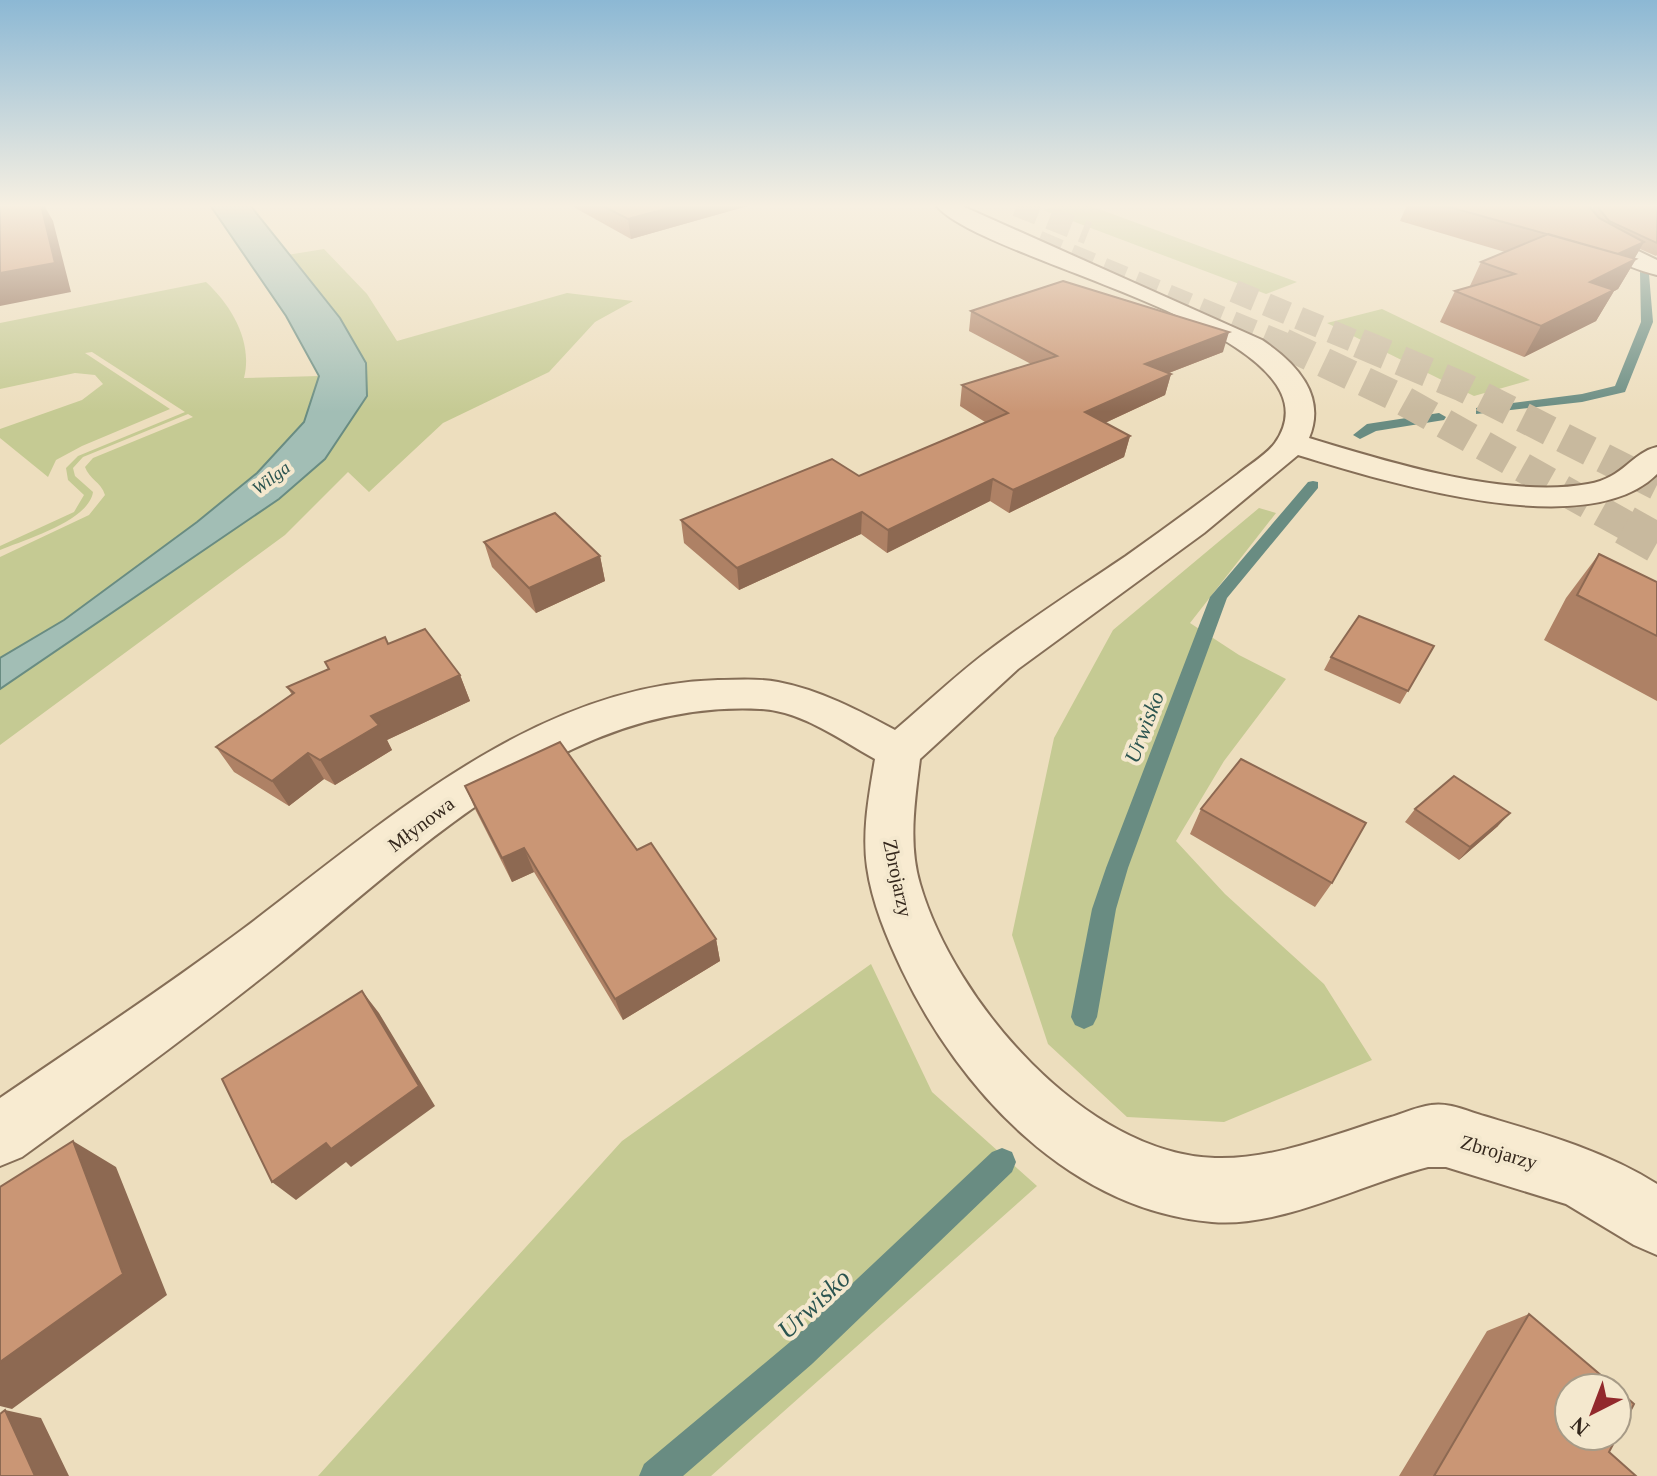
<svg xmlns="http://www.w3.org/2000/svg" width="1657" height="1476" font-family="Georgia,serif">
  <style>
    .green { fill: #c5ca93 }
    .water { fill: #a2beb5; stroke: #698c82; stroke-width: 2 }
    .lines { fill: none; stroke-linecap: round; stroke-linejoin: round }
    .stream { fill: #698c82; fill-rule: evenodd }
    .secondary-tunnel-far2 { stroke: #c8b99e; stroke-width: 23; stroke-dasharray: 23 12; stroke-linecap: butt }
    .secondary-tunnel-far1 { stroke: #c8b99e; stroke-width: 30; stroke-dasharray: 30 15; stroke-linecap: butt }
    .secondary-tunnel { stroke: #c8b99e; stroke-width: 40; stroke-dasharray: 40 20; stroke-linecap: butt }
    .street-casing { stroke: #856e57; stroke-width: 4 }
    .street { fill: #f8ebd1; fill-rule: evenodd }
    .wall { fill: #ae8165 }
    .shaded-wall { fill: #8d6952 }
    .building { fill: #ca9675; stroke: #8d6952; stroke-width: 2 }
    .labels { text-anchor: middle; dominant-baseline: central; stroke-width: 8; stroke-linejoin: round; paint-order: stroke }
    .far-water-label { font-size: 18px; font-style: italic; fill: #2b5450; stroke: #f4e8ce }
    .street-label { font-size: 20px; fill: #34271c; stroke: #f4e8ce }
    .water-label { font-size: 22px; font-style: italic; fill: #2b5450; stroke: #f4e8ce }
    .near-water-label { font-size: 26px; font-style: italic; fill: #2b5450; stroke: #f4e8ce }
  </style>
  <rect width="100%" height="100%" fill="#eddebe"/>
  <path class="green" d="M 1061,205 L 1088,205 L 1297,282 L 1266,294 L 1043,210 Z
    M 324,249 L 367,294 L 397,341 L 567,293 L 633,301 L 595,322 L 549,372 L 443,423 L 369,492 L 348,472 L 285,535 L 0,745 L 0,689 L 279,499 L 325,459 L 367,396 L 366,363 L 340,318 L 287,255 Z
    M 206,282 C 232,306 253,342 244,378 L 319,376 L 304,422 L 257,473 L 197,522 L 64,620 L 0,658 L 0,557 L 89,515 L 105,495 C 101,482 89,479 85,467 L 93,458 L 193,417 L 188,414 L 83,457 L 73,468 L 75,476 L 93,492 C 89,521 24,540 0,550 L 0,546 L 74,512 L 84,495 L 68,480 L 66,468 L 78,456 L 185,412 L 92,352 L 85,353 L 170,409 L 82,446 L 56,460 L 48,477 L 0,438 L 0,429 L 82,400 L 103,384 L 95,375 L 75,373 L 0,389 L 0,323 Z
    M 1382,309 L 1530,380 L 1474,396 L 1327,323 Z
    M 1259,508 L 1276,513 L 1190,623 L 1239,655 L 1286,679 L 1224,761 L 1176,841 L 1225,894 L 1324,984 L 1372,1060 L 1224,1122 L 1127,1117 L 1048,1044 L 1012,935 L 1054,738 L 1113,630 Z
    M 871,964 L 932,1092 L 1037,1186 L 711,1476 L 318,1476 L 622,1141 Z"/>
  <path class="water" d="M 210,205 L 250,205 L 340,318 L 366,363 L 367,396 L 325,459 L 279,499 L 0,689 L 0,658 L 64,620 L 197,522 L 257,473 L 304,422 L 319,376 L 286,316 Z"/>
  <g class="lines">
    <path class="stream" d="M 1640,272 L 1649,274 L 1653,322 L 1625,392 L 1582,402 L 1476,414 L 1476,408 L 1481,407 L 1582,394 L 1615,386 L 1641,322 Z
      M 1439,413 L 1446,417 L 1444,420 L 1376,431 L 1360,439 L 1353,435 L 1367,424 Z
      M 1313,481 L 1318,482 L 1318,488 L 1227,598 L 1128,868 L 1116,909 L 1097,1017 L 1093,1025 L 1084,1029 L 1075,1025 L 1071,1017 L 1092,909 L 1106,868 L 1210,597 L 1308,482 Z
      M 1002,1148 L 1012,1152 L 1016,1162 L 1012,1172 L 812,1364 L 683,1476 L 639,1476 L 644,1464 L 790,1342 L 992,1152 Z"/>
    <path class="secondary-tunnel-far2" d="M 1017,205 L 1088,233
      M 1038,242 L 1287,345
      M 1234,291 L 1364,345"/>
    <path class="secondary-tunnel-far1" d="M 1283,343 L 1397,397 L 1629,527
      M 1359,343 L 1463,387 L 1657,485"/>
    <path class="secondary-tunnel" d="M 1625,525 L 1657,543"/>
    <g class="street-casing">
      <path id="street" d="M 936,205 L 960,205 L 1262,340 C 1296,363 1327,395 1309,438 C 1388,462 1506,499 1588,484 C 1624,478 1631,453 1657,447 L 1657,474 C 1587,545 1383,481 1298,455 L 1204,533 L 1018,669 L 920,759 C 915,800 908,844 920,884 C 954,1001 1085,1154 1215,1158 C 1274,1160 1335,1134 1391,1117 C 1404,1113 1417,1107 1431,1105 C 1449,1102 1467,1111 1484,1116 C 1544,1134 1603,1150 1657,1184 L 1657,1255 L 1634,1245 L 1566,1204 L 1446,1167 L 1428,1167 C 1361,1184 1281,1228 1212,1222 C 1070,1210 960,1091 902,970 C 887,938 872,903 867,867 C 862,831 869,795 875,759 C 840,740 802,711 760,709 C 566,699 419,851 279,964 C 195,1031 109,1094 22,1157 L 0,1166 L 0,1098 C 82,1042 164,988 243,929 C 383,824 533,685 718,680 C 738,680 758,678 778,682 C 820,690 858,710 895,730 C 927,703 958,673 992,648 C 1035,616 1081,586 1126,556 C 1164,529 1201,502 1238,474 C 1250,464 1266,455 1275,443 C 1353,332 981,263 936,205 Z
        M 1558,205 L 1578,205 L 1601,233 L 1657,260 L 1657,275 C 1617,265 1577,243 1558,205 Z"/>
    </g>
    <use href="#street" class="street"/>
  </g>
  <path class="wall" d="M 570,205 L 751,205 L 631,239 Z
    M 1407,205 L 1588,205 L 1592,210 L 1594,205 L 1657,205 L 1657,255 L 1656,256 L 1640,249 L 1634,259 L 1636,259 L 1618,289 L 1614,291 L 1596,321 L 1524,357 L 1440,322 L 1455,291 L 1469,288 L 1481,262 L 1505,252 L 1400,221 Z
    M 971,311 L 1223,352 L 1169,373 L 1171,374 L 1165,395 L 1105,423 L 1130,436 L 1124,457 L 1009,513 L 990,501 L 887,553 L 861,534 L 739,590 L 684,543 L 681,520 L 859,476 L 985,422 L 960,406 L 962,385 L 1031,364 L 969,331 Z
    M 484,542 L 600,556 L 605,581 L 536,613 L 492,567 Z
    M 1599,554 L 1657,582 L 1657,701 L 1544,640 L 1566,598 Z
    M 388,644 L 460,675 L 470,701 L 387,740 L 392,750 L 335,785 L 324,779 L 289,806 L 234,772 L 216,747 L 292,695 L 287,687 Z
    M 1434,646 L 1400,704 L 1324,670 L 1331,657 Z
    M 465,786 L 637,850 L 716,939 L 720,961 L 623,1020 L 534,872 L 512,882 L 476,811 Z
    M 1201,809 L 1332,883 L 1315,907 L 1190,834 Z
    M 1415,809 L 1498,826 L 1459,860 L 1405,822 Z
    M 1529,1314 L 1609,1452 L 1636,1476 L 1399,1476 L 1487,1331 Z"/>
  <path class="shaded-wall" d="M 41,205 L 44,205 L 53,221 L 71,292 L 0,306 L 0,273 Z
    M 680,205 L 751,205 L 631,239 L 628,219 Z
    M 1644,242 L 1633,261 L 1636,259 L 1618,289 L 1614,291 L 1596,321 L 1524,357 L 1541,326 L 1618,254 Z
    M 1229,332 L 1223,352 L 1140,384 L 1145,364 Z
    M 1171,374 L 1165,395 L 1081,434 L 1085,412 Z
    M 1130,436 L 1124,457 L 1009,513 L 1013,490 Z
    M 993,479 L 990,501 L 887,553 L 888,530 Z
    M 862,512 L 861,534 L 739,590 L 737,568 Z
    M 600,556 L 605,581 L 536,613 L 529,588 Z
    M 460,675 L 470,701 L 387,740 L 392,750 L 335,785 L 320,760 L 371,716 Z
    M 308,753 L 324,779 L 289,806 L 272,781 Z
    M 1510,813 L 1498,826 L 1459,860 L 1470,847 Z
    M 524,848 L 534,872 L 512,882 L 502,858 Z
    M 716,939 L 720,961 L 623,1020 L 615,999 Z
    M 362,991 L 379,1013 L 435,1106 L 351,1167 L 346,1162 L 296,1200 L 272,1182 Z
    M 73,1141 L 116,1167 L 167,1295 L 12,1409 L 0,1406 L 0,1362 Z
    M 5,1410 L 41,1418 L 69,1476 L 35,1476 Z"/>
  <path class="building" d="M 0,205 L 41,205 L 55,263 L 0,273 Z
    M 601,205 L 680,205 L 628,219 Z
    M 1442,205 L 1588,205 L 1599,218 L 1644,242 L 1618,254 Z
    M 1596,205 L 1657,205 L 1657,243 L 1609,221 Z
    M 1548,234 L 1636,259 L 1590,282 L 1614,290 L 1541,326 L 1455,291 L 1515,274 L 1481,262 Z
    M 1063,281 L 1229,332 L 1145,364 L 1171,374 L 1085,412 L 1130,436 L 1013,490 L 993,479 L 888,530 L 862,512 L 737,568 L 681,520 L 832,459 L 859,476 L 1008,413 L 962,385 L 1057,356 L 971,311 Z
    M 555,513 L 600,556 L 529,588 L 484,542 Z
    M 1599,554 L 1657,582 L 1657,636 L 1577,595 Z
    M 1359,616 L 1434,646 L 1408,691 L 1331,657 Z
    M 425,629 L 460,675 L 371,716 L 379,725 L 320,760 L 308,753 L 272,781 L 216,747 L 294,693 L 287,687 L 329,669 L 325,662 L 385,637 L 388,644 Z
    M 560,742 L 637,850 L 651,843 L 716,939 L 615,999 L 524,848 L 502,858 L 465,786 Z
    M 1241,759 L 1366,823 L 1332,883 L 1201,809 Z
    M 1454,776 L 1510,813 L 1470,847 L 1415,809 Z
    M 362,991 L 419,1086 L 331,1149 L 326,1143 L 272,1182 L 222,1079 Z
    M 73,1141 L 123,1274 L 0,1362 L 0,1187 Z
    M 1529,1314 L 1616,1388 L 1569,1388 L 1569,1436 L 1617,1436 L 1617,1389 L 1634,1404 L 1609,1452 L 1636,1476 L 1434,1476 Z
    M 5,1410 L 35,1476 L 0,1476 L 0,1414 Z"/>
  <linearGradient id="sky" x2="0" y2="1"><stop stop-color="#8cb8d4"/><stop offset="0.5" stop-color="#f7f0e2"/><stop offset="1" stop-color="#f7f0e2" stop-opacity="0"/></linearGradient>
  <rect width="1657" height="412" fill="url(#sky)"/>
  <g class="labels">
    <g class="far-water-label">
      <text transform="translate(271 478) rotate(-37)">Wilga</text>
    </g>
    <g class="street-label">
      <text transform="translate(421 824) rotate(-37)">Młynowa</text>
      <text transform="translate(898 878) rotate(78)">Zbrojarzy</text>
      <text transform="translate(1499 1152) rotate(16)">Zbrojarzy</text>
    </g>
    <g class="water-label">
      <text transform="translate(1144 727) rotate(-69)">Urwisko</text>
    </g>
    <g class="near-water-label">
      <text transform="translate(814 1304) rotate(-43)">Urwisko</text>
    </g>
  </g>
  <g transform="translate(1593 1412) rotate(222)"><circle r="38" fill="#f4e8ce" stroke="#a79b87" stroke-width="2"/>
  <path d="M0-6L14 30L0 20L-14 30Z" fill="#92292c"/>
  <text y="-12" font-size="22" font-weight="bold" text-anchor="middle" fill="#34271c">N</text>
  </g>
</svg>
